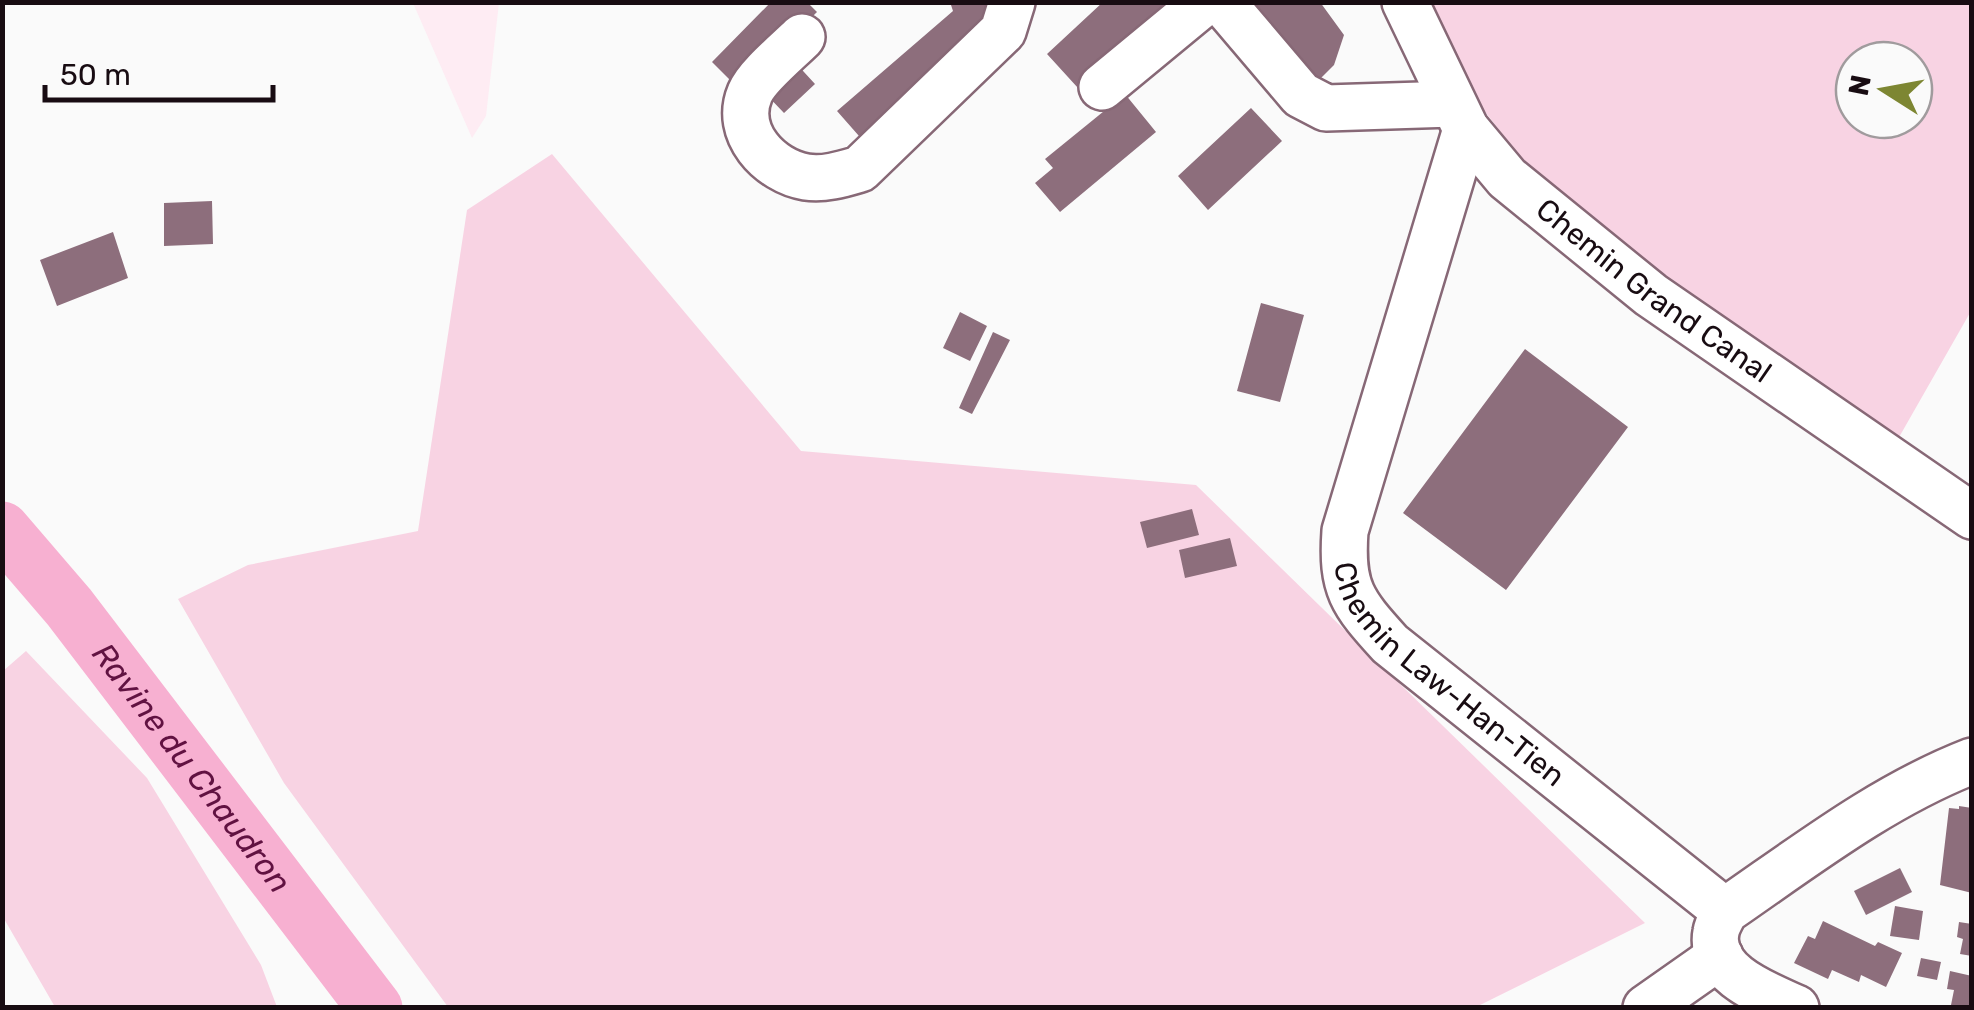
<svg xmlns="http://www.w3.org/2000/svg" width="1974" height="1010" font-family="Rubik,sans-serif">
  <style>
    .built { fill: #feecf3 }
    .green { fill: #f8d3e3; fill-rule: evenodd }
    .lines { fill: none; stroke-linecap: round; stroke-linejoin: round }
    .river { stroke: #f7b0d1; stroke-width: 55 }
    .building { fill: #8d6e7c }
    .minor-casing { stroke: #876876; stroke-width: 50 }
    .minor { stroke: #fff; stroke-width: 45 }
    .labels { text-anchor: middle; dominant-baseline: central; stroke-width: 9; stroke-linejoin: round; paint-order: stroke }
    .street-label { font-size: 30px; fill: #180c12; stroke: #fafafa }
    .water-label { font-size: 32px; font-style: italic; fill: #611241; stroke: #fafafa }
  </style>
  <rect width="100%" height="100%" fill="#fafafa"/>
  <path class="built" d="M 413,3 L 499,3 L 486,116 L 472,138 Z"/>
  <path class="green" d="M 1428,3 L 1971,3 L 1971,311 L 1898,439 L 1695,301 L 1590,220 L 1526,165 L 1469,91 ZM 1854,60 L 1914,60 L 1914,120 L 1854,120 Z
    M 552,154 L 801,451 L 1196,485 L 1645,923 L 1476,1007 L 448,1007 L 284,783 L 178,599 L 248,565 L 418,531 L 467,210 Z
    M 26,651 L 147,778 L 261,965 L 277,1007 L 55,1007 L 3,917 L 3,671 Z"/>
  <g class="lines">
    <path class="river" id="s1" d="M 2,529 L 69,607 L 375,1008"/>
  </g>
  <path class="building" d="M 771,2 L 807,2 L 817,12 L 739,89 L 712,62 Z
    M 950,2 L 1001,2 L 994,24 L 859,136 L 837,111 L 953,11 Z
    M 1103,2 L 1172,2 L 1078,88 L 1047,54 Z
    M 1239,2 L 1320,2 L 1344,35 L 1334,65 L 1310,89 Z
    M 793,60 L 815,84 L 784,113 L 762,90 Z
    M 1125,94 L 1156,132 L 1060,212 L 1035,183 L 1053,168 L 1045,159 Z
    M 1251,108 L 1282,141 L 1208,210 L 1178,176 Z
    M 212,201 L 213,244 L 164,246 L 164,203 Z
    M 113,232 L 128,278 L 57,306 L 40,260 Z
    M 1261,303 L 1304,315 L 1280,402 L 1237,391 Z
    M 960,312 L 987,326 L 970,361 L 943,348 Z
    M 993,332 L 1010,340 L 972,414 L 959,408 Z
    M 1525,349 L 1628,427 L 1506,590 L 1403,513 Z
    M 1192,509 L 1199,535 L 1147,548 L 1140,522 Z
    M 1230,538 L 1237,566 L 1185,578 L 1179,550 Z
    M 1959,806 L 1972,808 L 1972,893 L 1940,885 L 1949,808 L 1959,809 Z
    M 1900,868 L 1912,892 L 1866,915 L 1854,891 Z
    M 1895,906 L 1923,911 L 1919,940 L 1890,936 Z
    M 1823,921 L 1875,946 L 1878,942 L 1902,953 L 1886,987 L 1861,975 L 1859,982 L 1832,970 L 1828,979 L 1794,963 L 1808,936 L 1815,939 Z
    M 1959,922 L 1972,924 L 1972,956 L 1960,954 L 1963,939 L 1957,937 Z
    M 1921,958 L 1941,962 L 1937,980 L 1917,976 Z
    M 1950,971 L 1972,976 L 1970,1008 L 1951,1005 L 1954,990 L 1947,989 Z"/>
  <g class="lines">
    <g class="minor-casing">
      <g id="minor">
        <path d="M 1222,2 L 1301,95 L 1326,108 L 1453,104"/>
        <path id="s2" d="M 1405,2 L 1466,129 L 1507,178 L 1651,295 L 1972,516"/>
        <path d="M 802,37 C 788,51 757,76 750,93 C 733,133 770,171 806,177 C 824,180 843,174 860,169 L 1003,31 L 1012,2"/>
        <path d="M 1102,87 L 1205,2"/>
        <path id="s3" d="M 1466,129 L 1345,531 C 1341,589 1352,602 1390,644 L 1725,911"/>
        <path d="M 1646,1008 L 1720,956"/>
        <path d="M 1796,1008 C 1768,995 1708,974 1716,932 C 1717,925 1722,917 1725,911 C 1805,856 1882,796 1972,761"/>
      </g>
    </g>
    <use href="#minor" class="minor"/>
  </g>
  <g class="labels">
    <g class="street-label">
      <text stroke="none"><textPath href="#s2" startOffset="390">Chemin Grand Canal</textPath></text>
      <text stroke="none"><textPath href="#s3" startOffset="608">Chemin Law-Han-Tien</textPath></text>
    </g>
    <g class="water-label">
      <text stroke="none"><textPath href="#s1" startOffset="305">Ravine du Chaudron</textPath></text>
    </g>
  </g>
  <rect width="1974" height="1010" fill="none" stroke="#180c12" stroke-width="10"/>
  <g transform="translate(1884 90) rotate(281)"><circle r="48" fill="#fafafa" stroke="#a09b9d" stroke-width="2.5"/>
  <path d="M0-8L18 38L0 25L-18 38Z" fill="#7d8632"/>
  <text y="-15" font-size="28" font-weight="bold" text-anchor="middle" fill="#180c12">N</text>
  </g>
  <path d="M45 85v15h228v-15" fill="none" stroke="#180c12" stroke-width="5"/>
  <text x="60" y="85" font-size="30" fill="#180c12" stroke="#fafafa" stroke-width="8" paint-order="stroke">50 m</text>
</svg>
